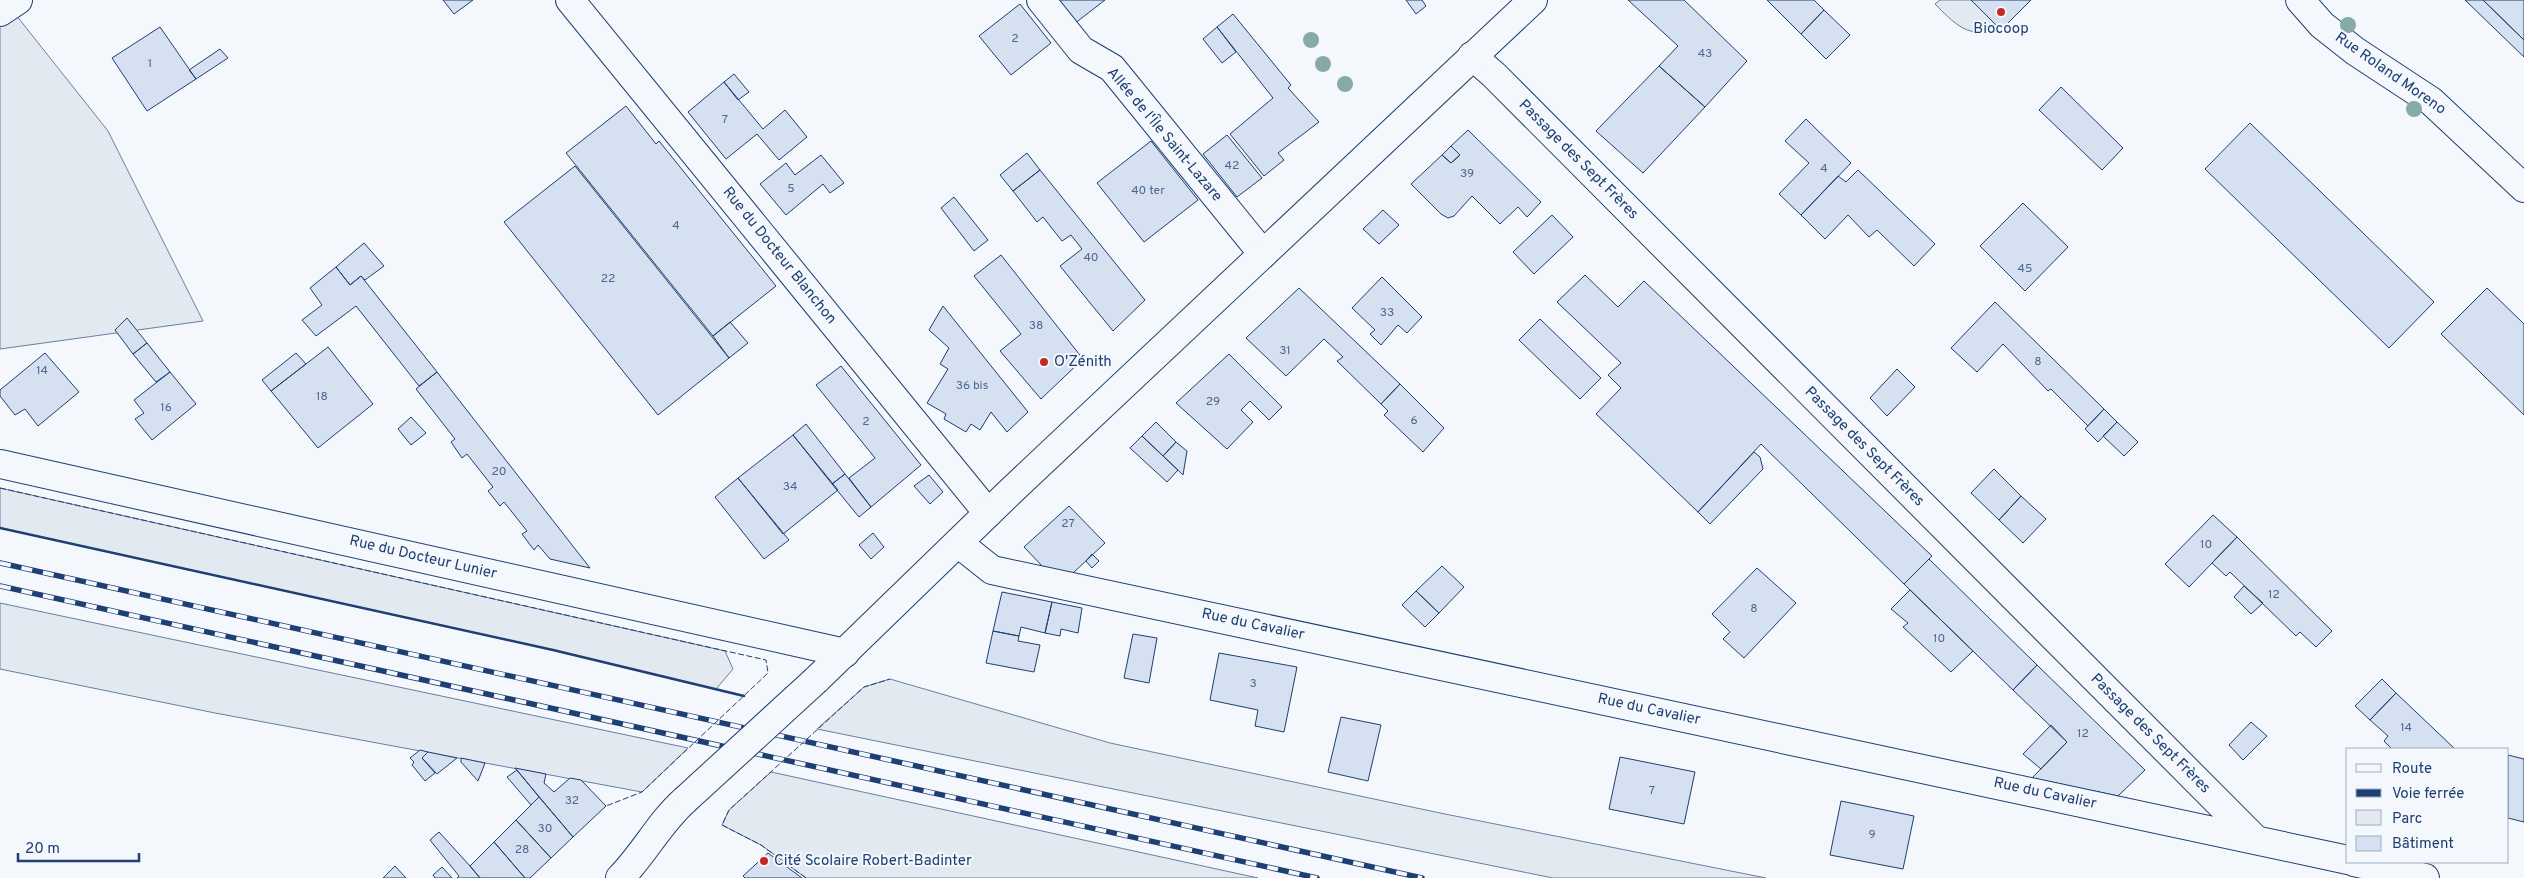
<svg xmlns="http://www.w3.org/2000/svg" width="2524" height="878" font-family="Overpass,sans-serif">
  <style>
    .green { fill: #e3e9f0; stroke: #687fa3 }
    .building { fill: #d5e0f0; stroke: #1d3f73 }
    .lines { fill: none; stroke-linecap: round; stroke-linejoin: round }
    .street-casing { stroke: #1d3f73; stroke-width: 30 }
    .secondary-casing { stroke: #1d3f73; stroke-width: 30 }
    .street { stroke: #f4f7fb; stroke-width: 28 }
    .secondary { stroke: #f4f7fb; stroke-width: 28 }
    .rail-casing { stroke: #1d3f73; stroke-width: 5.5 }
    .rail { stroke: #f4f7fb; stroke-width: 4; stroke-dasharray: 11; stroke-linecap: butt }
    .secondary-bridge-casing { stroke: #1d3f73; stroke-width: 30; stroke-linecap: butt }
    .secondary-bridge { stroke: #f4f7fb; stroke-width: 28 }
    .fence { stroke: #1d3f73; stroke-width: 1; stroke-dasharray: 6 2.5; stroke-linecap: butt }
    .wall { stroke: #1d3f73; stroke-width: 2.5 }
    .tree { fill: #86aba6 }
    .poi-dot { fill: #c62828; stroke: #f4f7fb; stroke-width: 2 }
    .labels { text-anchor: middle; dominant-baseline: central; stroke-width: 4; stroke-linejoin: round; paint-order: stroke }
    .number-label { font-size: 12px; fill: #4b6792 }
    .poi-label { font-size: 15px; fill: #1d3f73; stroke: #f4f7fb; text-anchor: start }
    .street-label { font-size: 15px; fill: #1d3f73; stroke: #f4f7fb }
  </style>
  <rect width="100%" height="100%" fill="#f4f7fb"/>
  <path class="green" d="M 1940,0 L 1971,0 L 1995,24 C 1972,44 1952,21 1935,4 Z
    M 16,15 L 108,131 L 203,321 L 0,349 L 0,25 Z
    M 0,488 L 725,651 L 733,669 L 716,689 L 553,650 L 0,528 Z
    M 0,603 L 688,748 L 642,792 L 215,713 L 0,669 Z
    M 890,679 L 1110,743 L 1440,813 L 1766,878 L 1553,878 L 817,729 L 864,687 Z
    M 771,772 L 1258,878 L 806,878 L 761,845 L 722,825 L 729,810 Z"/>
  <path class="building" d="M 443,0 L 473,0 L 454,14 Z
    M 1055,0 L 1105,0 L 1074,24 Z
    M 1406,0 L 1422,0 L 1426,6 L 1416,14 Z
    M 1628,0 L 1684,0 L 1747,61 L 1705,107 L 1659,66 L 1678,46 Z
    M 1767,0 L 1814,0 L 1824,10 L 1801,34 Z
    M 1971,0 L 2031,0 L 2001,30 Z
    M 2465,0 L 2483,0 L 2524,40 L 2524,57 Z
    M 2483,0 L 2524,0 L 2524,40 Z
    M 1020,4 L 1051,43 L 1011,75 L 979,36 Z
    M 1824,10 L 1850,35 L 1826,59 L 1801,34 Z
    M 1233,14 L 1291,85 L 1288,88 L 1319,122 L 1278,153 L 1284,160 L 1264,176 L 1230,134 L 1273,98 L 1217,27 Z
    M 160,27 L 196,79 L 147,111 L 112,58 Z
    M 1217,27 L 1236,52 L 1222,63 L 1203,39 Z
    M 220,49 L 228,58 L 196,79 L 189,70 Z
    M 1659,66 L 1705,107 L 1643,173 L 1596,131 Z
    M 734,74 L 749,92 L 738,100 L 724,82 Z
    M 724,82 L 763,129 L 785,110 L 807,137 L 779,160 L 757,134 L 726,159 L 688,112 Z
    M 2061,87 L 2123,148 L 2102,170 L 2039,110 Z
    M 626,106 L 656,144 L 659,141 L 776,286 L 713,336 L 566,153 Z
    M 1806,119 L 1851,163 L 1801,215 L 1779,194 L 1809,163 L 1785,141 Z
    M 2250,123 L 2434,302 L 2389,348 L 2205,169 Z
    M 1468,130 L 1541,202 L 1527,217 L 1518,207 L 1500,224 L 1472,196 L 1454,216 L 1448,218 L 1441,214 L 1411,184 L 1442,155 L 1451,163 L 1460,155 L 1451,146 Z
    M 1227,135 L 1262,178 L 1237,197 L 1203,154 Z
    M 1151,141 L 1198,200 L 1144,242 L 1097,183 Z
    M 1451,146 L 1460,155 L 1451,163 L 1442,155 Z
    M 1027,153 L 1040,170 L 1013,191 L 1000,175 Z
    M 821,155 L 844,183 L 830,193 L 823,184 L 786,215 L 760,184 L 786,163 L 795,175 Z
    M 575,166 L 729,358 L 658,415 L 504,222 Z
    M 1040,170 L 1145,300 L 1113,331 L 1060,266 L 1082,249 L 1071,235 L 1062,241 L 1043,217 L 1037,222 L 1013,191 Z
    M 1858,170 L 1935,244 L 1914,266 L 1877,230 L 1869,237 L 1848,215 L 1825,239 L 1801,215 L 1838,176 L 1846,182 Z
    M 954,197 L 988,240 L 974,251 L 941,208 Z
    M 2023,203 L 2068,247 L 2025,291 L 1980,246 Z
    M 1383,210 L 1399,225 L 1379,244 L 1363,229 Z
    M 1552,215 L 1573,237 L 1534,274 L 1513,252 Z
    M 364,243 L 384,266 L 365,280 L 361,276 L 350,285 L 336,267 Z
    M 1001,255 L 1083,359 L 1041,399 L 1000,351 L 1021,334 L 974,276 Z
    M 336,267 L 350,285 L 361,276 L 437,372 L 419,386 L 356,306 L 316,336 L 302,320 L 322,305 L 310,288 Z
    M 1585,275 L 1618,307 L 1644,281 L 1932,556 L 1904,584 L 1761,444 L 1698,512 L 1596,414 L 1621,388 L 1608,375 L 1621,363 L 1557,302 Z
    M 1382,277 L 1422,317 L 1407,333 L 1398,325 L 1381,345 L 1370,334 L 1375,330 L 1352,308 Z
    M 1299,288 L 1400,384 L 1381,404 L 1337,361 L 1343,357 L 1324,339 L 1286,376 L 1246,338 Z
    M 2487,288 L 2524,324 L 2524,415 L 2441,334 Z
    M 1995,302 L 2104,409 L 2088,426 L 2051,389 L 2048,391 L 2003,344 L 1977,372 L 1951,348 Z
    M 943,306 L 1028,412 L 1007,432 L 991,412 L 980,430 L 971,424 L 966,432 L 944,419 L 946,414 L 927,403 L 948,369 L 940,364 L 949,348 L 929,330 Z
    M 127,318 L 147,343 L 133,354 L 115,330 Z
    M 1540,319 L 1601,378 L 1580,399 L 1519,340 Z
    M 730,322 L 748,343 L 729,358 L 713,336 Z
    M 147,343 L 170,372 L 156,382 L 133,354 Z
    M 328,347 L 373,404 L 318,448 L 271,391 Z
    M 45,353 L 79,392 L 38,426 L 25,409 L 15,415 L 0,396 L 0,390 Z
    M 296,353 L 306,364 L 271,391 L 262,380 Z
    M 1229,354 L 1282,407 L 1269,420 L 1250,401 L 1241,410 L 1253,422 L 1227,449 L 1176,403 Z
    M 841,366 L 921,465 L 871,507 L 849,478 L 875,458 L 816,385 Z
    M 1897,369 L 1915,387 L 1887,416 L 1870,398 Z
    M 170,372 L 196,404 L 152,440 L 135,419 L 144,413 L 134,400 Z
    M 437,372 L 590,568 L 550,559 L 538,545 L 534,550 L 522,534 L 527,531 L 504,502 L 500,506 L 488,491 L 493,487 L 467,454 L 462,458 L 451,442 L 455,439 L 416,389 Z
    M 1400,384 L 1444,428 L 1423,452 L 1384,415 L 1388,411 L 1381,404 Z
    M 2104,409 L 2117,422 L 2098,442 L 2085,429 Z
    M 411,417 L 426,433 L 411,445 L 398,429 Z
    M 1156,422 L 1176,442 L 1163,456 L 1142,436 Z
    M 2117,422 L 2138,442 L 2124,456 L 2103,436 Z
    M 806,424 L 845,474 L 832,484 L 793,435 Z
    M 793,435 L 838,490 L 783,534 L 738,478 Z
    M 1142,436 L 1178,470 L 1167,482 L 1130,448 Z
    M 1176,442 L 1187,451 L 1183,475 L 1163,456 Z
    M 1754,452 L 1760,457 L 1763,469 L 1710,524 L 1698,512 Z
    M 1994,469 L 2021,496 L 1999,520 L 1971,493 Z
    M 845,474 L 871,507 L 859,517 L 832,484 Z
    M 929,475 L 943,492 L 930,504 L 914,486 Z
    M 738,478 L 789,540 L 764,559 L 715,497 Z
    M 2021,496 L 2046,519 L 2023,543 L 1999,520 Z
    M 1069,506 L 1105,543 L 1072,574 L 1044,568 L 1024,547 Z
    M 2213,515 L 2237,537 L 2189,587 L 2165,564 Z
    M 873,533 L 884,547 L 871,559 L 859,545 Z
    M 2237,537 L 2332,631 L 2316,647 L 2300,632 L 2296,636 L 2230,572 L 2226,576 L 2212,563 Z
    M 1092,554 L 1099,561 L 1092,568 L 1086,561 Z
    M 1929,559 L 2037,665 L 2013,690 L 1904,584 Z
    M 1442,566 L 1464,587 L 1439,613 L 1416,591 Z
    M 1757,568 L 1796,603 L 1744,658 L 1723,639 L 1730,632 L 1712,614 Z
    M 2244,586 L 2263,603 L 2251,614 L 2234,597 Z
    M 1910,590 L 1973,651 L 1951,672 L 1903,627 L 1908,623 L 1891,609 Z
    M 1416,591 L 1439,613 L 1425,627 L 1402,605 Z
    M 1002,592 L 1052,602 L 1045,633 L 1021,627 L 1019,636 L 993,631 Z
    M 1052,602 L 1082,608 L 1078,633 L 1061,629 L 1060,636 L 1045,633 Z
    M 993,631 L 1019,636 L 1018,641 L 1040,645 L 1034,672 L 986,663 Z
    M 1133,634 L 1157,638 L 1149,683 L 1124,678 Z
    M 1219,653 L 1297,667 L 1284,732 L 1255,726 L 1258,710 L 1210,700 Z
    M 2037,665 L 2145,770 L 2118,796 L 2032,778 L 2067,742 L 2013,690 Z
    M 2382,679 L 2396,693 L 2370,720 L 2355,706 Z
    M 2396,693 L 2455,749 L 2392,749 L 2384,741 L 2388,736 L 2370,720 Z
    M 1341,717 L 1381,725 L 1368,781 L 1328,772 Z
    M 2251,722 L 2267,736 L 2243,760 L 2229,745 Z
    M 2051,725 L 2067,742 L 2041,769 L 2023,754 Z
    M 420,750 L 428,752 L 422,758 L 435,773 L 425,781 L 412,765 L 414,762 L 410,758 Z
    M 428,752 L 457,758 L 437,774 L 422,758 Z
    M 2508,755 L 2524,759 L 2524,822 L 2508,818 Z
    M 1620,757 L 1695,772 L 1684,824 L 1609,809 Z
    M 461,758 L 485,763 L 478,781 L 461,762 Z
    M 515,768 L 546,774 L 544,783 L 554,792 L 570,778 L 581,780 L 606,806 L 573,837 Z
    M 517,770 L 539,797 L 531,805 L 507,777 Z
    M 539,797 L 573,837 L 551,858 L 516,820 Z
    M 1841,801 L 1914,816 L 1903,869 L 1830,855 Z
    M 516,820 L 551,858 L 530,878 L 525,878 L 494,842 Z
    M 439,832 L 470,866 L 480,878 L 457,878 L 459,876 L 430,840 Z
    M 494,842 L 525,878 L 480,878 L 470,866 Z
    M 768,853 L 802,878 L 745,878 L 743,876 Z
    M 395,866 L 406,878 L 383,878 Z
    M 442,867 L 452,878 L 435,878 L 433,875 Z"/>
  <g class="lines">
    <g class="street-casing">
      <path id="street" d="M 570,0 L 988,513
        M 1041,0 L 1081,50 L 1112,68 L 1263,254
        M 2300,0 L 2322,25 L 2355,51 L 2431,101 L 2524,188
        M 0,12 L 18,0
        M 1472,56 L 1494,75 L 2255,839
        M 0,464 L 845,653
        M 958,543 L 992,570 L 2348,860
        M 2354,862 L 2425,878"/>
    </g>
    <g class="secondary-casing">
      <path id="secondary" d="M 816,680 L 1011,491 L 1533,0
        M 620,878 C 644,854 659,823 685,800"/>
    </g>
    <use href="#street" class="street"/>
    <use href="#secondary" class="secondary"/>
    <g class="rail-casing">
      <path id="rail" d="M 0,563 L 1422,878
        M 0,586 L 1317,878"/>
    </g>
    <use href="#rail" class="rail"/>
    <g class="secondary-bridge-casing">
      <path id="secondary-bridge" d="M 685,800 L 816,680"/>
    </g>
    <use href="#secondary-bridge" class="secondary-bridge"/>
    <path class="fence" d="M 0,488 L 766,660 L 768,673 L 642,792 L 606,806
      M 806,878 L 761,845 L 722,825 L 729,810 L 864,687 L 890,679"/>
    <path class="wall" d="M 0,528 L 553,650 L 744,696"/>
  </g>
  <g class="tree">
    <circle cx="2348" cy="25" r="8"/>
    <circle cx="1311" cy="40" r="8"/>
    <circle cx="1323" cy="64" r="8"/>
    <circle cx="1345" cy="84" r="8"/>
    <circle cx="2414" cy="109" r="8"/>
  </g>
  <g class="poi-dot">
    <circle cx="2001" cy="12" r="5"/>
    <circle cx="1044" cy="362" r="5"/>
    <circle cx="764" cy="861" r="5"/>
  </g>
  <g class="labels">
    <g class="number-label">
      <text x="1015" y="39">2</text>
      <text x="1705" y="54">43</text>
      <text x="150" y="64">1</text>
      <text x="725" y="120">7</text>
      <text x="1232" y="166">42</text>
      <text x="1824" y="169">4</text>
      <text x="1467" y="174">39</text>
      <text x="791" y="189">5</text>
      <text x="1148" y="191">40 ter</text>
      <text x="676" y="226">4</text>
      <text x="1091" y="258">40</text>
      <text x="2025" y="269">45</text>
      <text x="608" y="279">22</text>
      <text x="1387" y="313">33</text>
      <text x="1036" y="326">38</text>
      <text x="1285" y="351">31</text>
      <text x="2038" y="362">8</text>
      <text x="42" y="371">14</text>
      <text x="972" y="386">36 bis</text>
      <text x="322" y="397">18</text>
      <text x="1213" y="402">29</text>
      <text x="166" y="408">16</text>
      <text x="1414" y="421">6</text>
      <text x="866" y="422">2</text>
      <text x="499" y="472">20</text>
      <text x="790" y="487">34</text>
      <text x="1068" y="524">27</text>
      <text x="2206" y="545">10</text>
      <text x="2274" y="595">12</text>
      <text x="1754" y="609">8</text>
      <text x="1939" y="639">10</text>
      <text x="1253" y="684">3</text>
      <text x="2406" y="728">14</text>
      <text x="2083" y="734">12</text>
      <text x="1652" y="791">7</text>
      <text x="572" y="801">32</text>
      <text x="545" y="829">30</text>
      <text x="1872" y="835">9</text>
      <text x="522" y="850">28</text>
    </g>
    <g class="poi-label">
      <text x="2001" y="29" text-anchor="middle">Biocoop</text>
      <text x="1054" y="362">O'Zénith</text>
      <text x="774" y="861">Cité Scolaire Robert-Badinter</text>
    </g>
    <g class="street-label">
      <text transform="translate(2390 74) rotate(35)">Rue Roland Moreno</text>
      <text transform="translate(1164 135) rotate(50)">Allée de l'Île Saint-Lazare</text>
      <text transform="translate(1578 160) rotate(45)">Passage des Sept Frères</text>
      <text transform="translate(779 256) rotate(51)">Rue du Docteur Blanchon</text>
      <text transform="translate(1864 447) rotate(45)">Passage des Sept Frères</text>
      <text transform="translate(423 558) rotate(13)">Rue du Docteur Lunier</text>
      <text transform="translate(1253 625) rotate(12)">Rue du Cavalier</text>
      <text transform="translate(1649 710) rotate(12)">Rue du Cavalier</text>
      <text transform="translate(2150 734) rotate(45)">Passage des Sept Frères</text>
      <text transform="translate(2045 794) rotate(12)">Rue du Cavalier</text>
    </g>
  </g>
  <rect x="2346" y="748" width="162" height="115" fill="#f4f7fb" stroke="#9eadc5"/>
  <rect x="2356" y="764" width="25" height="8" fill="#f4f7fb" stroke="#9eadc5"/>
  <text x="2392" y="773" font-size="15" fill="#1d3f73">Route</text>
  <rect x="2356" y="789" width="25" height="8" fill="#1d3f73" stroke="#9eadc5"/>
  <text x="2392" y="798" font-size="15" fill="#1d3f73">Voie ferrée</text>
  <rect x="2356" y="810" width="25" height="15" fill="#e3e9f0" stroke="#9eadc5"/>
  <text x="2392" y="823" font-size="15" fill="#1d3f73">Parc</text>
  <rect x="2356" y="836" width="25" height="15" fill="#d5e0f0" stroke="#9eadc5"/>
  <text x="2392" y="848" font-size="15" fill="#1d3f73">Bâtiment</text>
  <path d="M18 853v8h121v-8" fill="none" stroke="#1d3f73" stroke-width="2.5"/>
  <text x="25" y="853" font-size="15" fill="#1d3f73" stroke="#f4f7fb" stroke-width="4" paint-order="stroke">20 m</text>
</svg>
